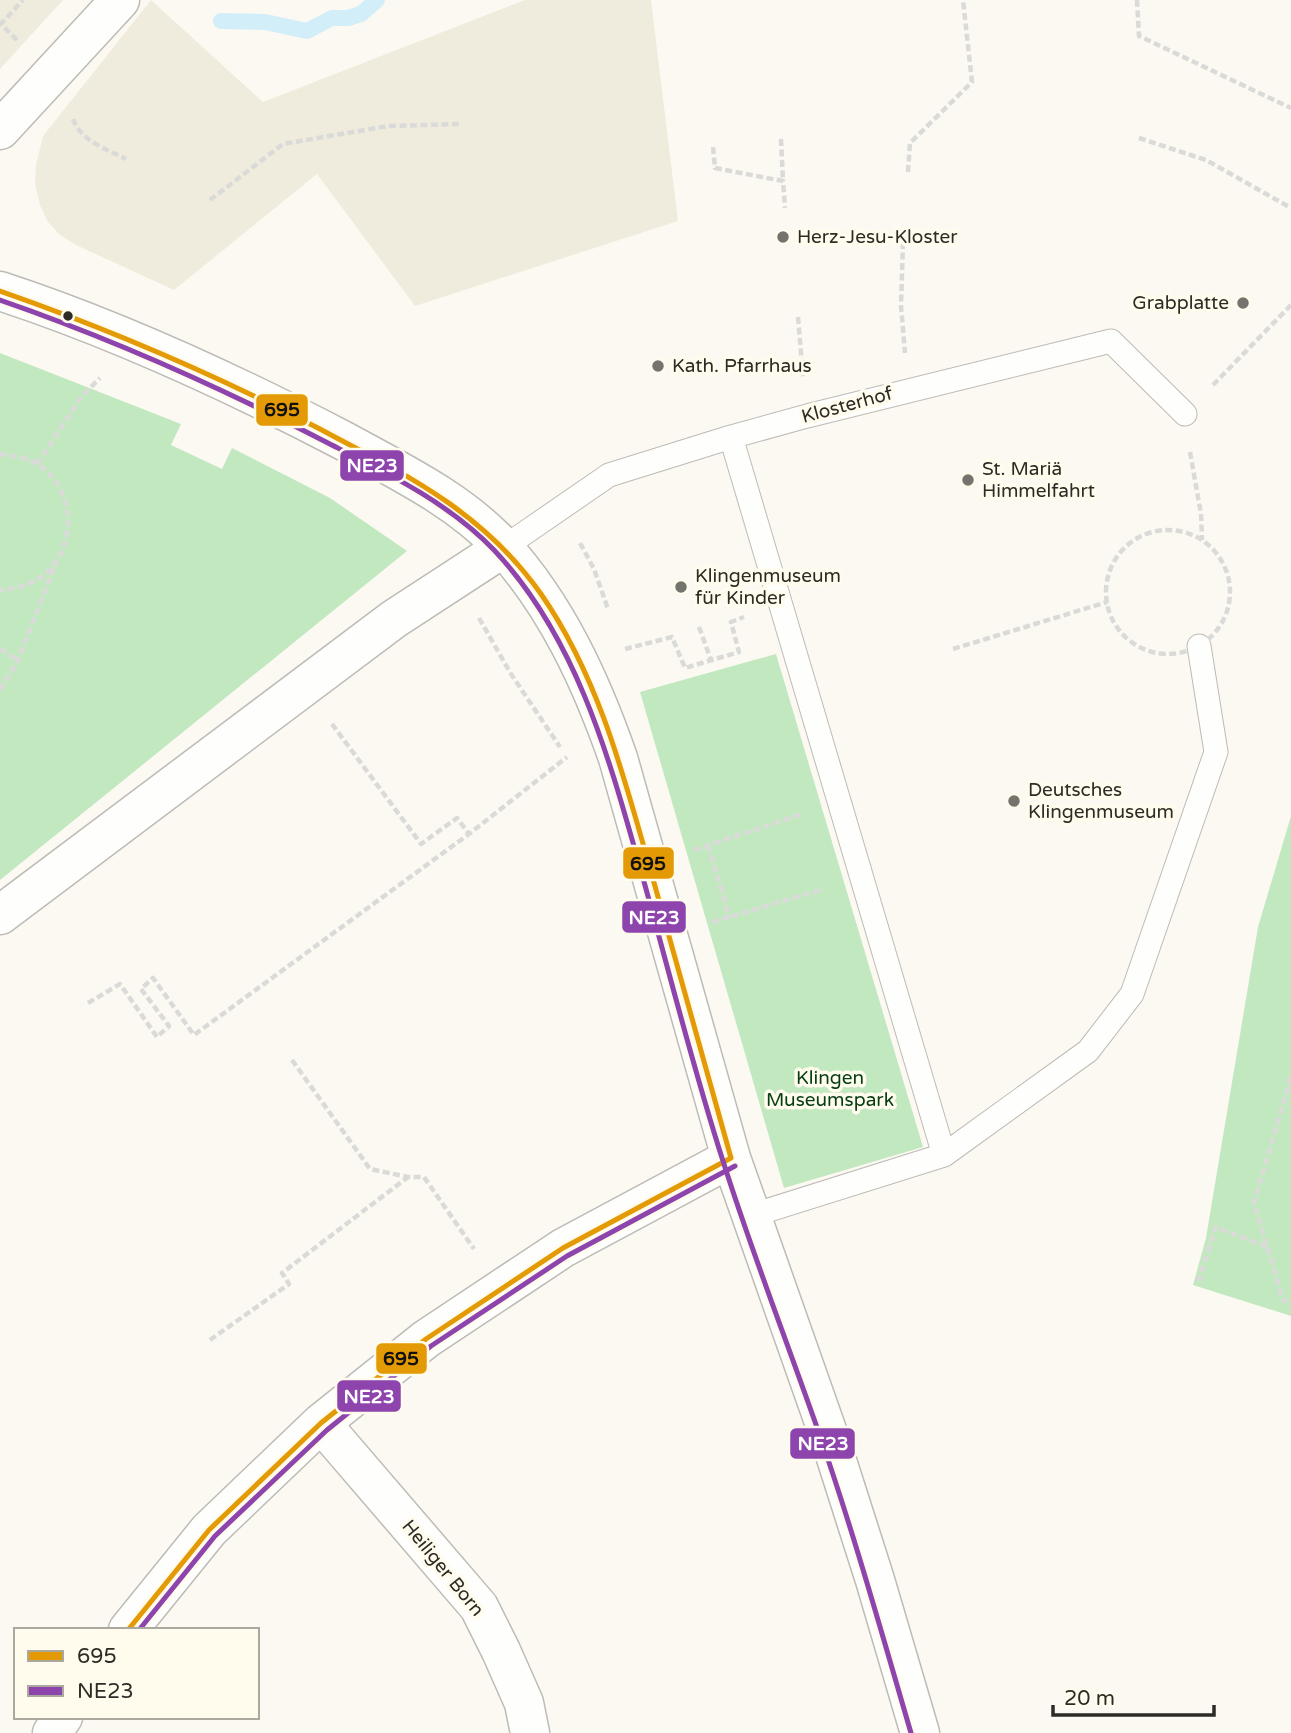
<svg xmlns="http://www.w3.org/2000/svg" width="1291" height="1733" font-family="'Varela Round',sans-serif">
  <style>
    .built { fill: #f0ecdd }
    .green { fill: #c2e8c0 }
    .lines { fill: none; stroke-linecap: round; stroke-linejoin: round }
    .stream { stroke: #d2eef9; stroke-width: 16 }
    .lane-casing { stroke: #bdbbb5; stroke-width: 25 }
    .street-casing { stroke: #bdbbb5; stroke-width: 41 }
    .path { stroke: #dadad8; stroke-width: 4.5; stroke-dasharray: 7 3.5; stroke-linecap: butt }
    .lane { stroke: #fefefd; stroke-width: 23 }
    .street { stroke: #fefefd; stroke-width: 38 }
    .bus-1-casing { stroke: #fffbed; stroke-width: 10 }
    .bus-2-casing { stroke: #fffbed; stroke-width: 10 }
    .bus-1 { stroke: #e39a04; stroke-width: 5 }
    .bus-2 { stroke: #8e44ad; stroke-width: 5 }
    .poi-dot { fill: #74736d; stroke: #fffbed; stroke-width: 2.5 }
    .bus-dot { fill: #2c2b26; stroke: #fffbed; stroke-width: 2.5 }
    .labels { text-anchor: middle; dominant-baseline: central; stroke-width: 7; stroke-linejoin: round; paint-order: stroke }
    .poi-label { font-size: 19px; fill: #2c2b26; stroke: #fffbed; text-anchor: start }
    .street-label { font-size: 19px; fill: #2c2b26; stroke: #fffbed }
    .park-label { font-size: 19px; fill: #053e12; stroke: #fffbed }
    .line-badge { stroke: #fffbed; stroke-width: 2.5 }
    .badge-label { font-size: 19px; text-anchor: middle; font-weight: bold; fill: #fff }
    .pale-badge-label { font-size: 19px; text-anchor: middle; font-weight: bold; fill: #111 }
  </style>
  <rect width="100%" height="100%" fill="#fbf9f1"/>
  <path class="built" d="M 0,0 L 63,0 L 0,69 Z
    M 151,0 L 263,102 L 525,0 L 651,0 L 678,221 L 415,306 L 317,174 L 174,290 L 76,245 L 60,235 L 48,222 L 40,205 L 35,184 L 36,165 L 43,136 Z"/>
  <path class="green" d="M 0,353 L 181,424 L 171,445 L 222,469 L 232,448 L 330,498 L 407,551 L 0,880 Z
    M 776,654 L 923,1147 L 784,1188 L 640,692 Z
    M 1291,816 L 1291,1316 L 1193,1285 L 1206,1238 L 1258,927 Z"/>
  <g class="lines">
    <path class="stream" d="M 221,21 L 265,22 L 307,31 L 332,18 L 348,18 L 361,14 L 377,0"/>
    <g class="lane-casing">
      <path id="lane" d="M 731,437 L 944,1155
        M 503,548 L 609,475 L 731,437 L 807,416 L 1111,341 L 1185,414
        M 750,1216 L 944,1155 L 1088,1051 L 1132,994 L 1216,752 L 1199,646"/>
    </g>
    <g class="street-casing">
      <path id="street" d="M 0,130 L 120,0
        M 0,291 C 119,330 233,383 344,441 C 399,471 459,500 502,546 C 557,607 591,681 618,758 L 731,1158 L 830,1439 L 875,1580 L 920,1733
        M 0,915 L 394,619 L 503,548
        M 321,1423 L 479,1607 L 501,1651 L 524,1703 L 530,1733
        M 128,1630 L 209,1530 L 321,1423 L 426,1339 L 563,1248 L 731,1158
        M 52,1733 L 63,1717"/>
    </g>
    <path class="path" d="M 1137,0 L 1139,36 L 1291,108
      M 17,40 L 1,24 L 23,0
      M 73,119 C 81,141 106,149 126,159
      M 1139,138 L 1206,160 L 1291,208
      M 781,139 L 783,181
      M 713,147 L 715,168 L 783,181 L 785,208
      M 908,172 L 910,143 L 972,82 L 963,0
      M 210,200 L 283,144 L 388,126 L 461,124
      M 903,242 L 901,306 L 905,353
      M 798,317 L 803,377
      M 1213,385 L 1291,305
      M 1190,452 L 1201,514 L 1202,540
      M 0,454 C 12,456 26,457 37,464 C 76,488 79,549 41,577 C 29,585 15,589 0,590
      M 37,464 L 82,396 L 100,378
      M1106 592a62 62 0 1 1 124 0a62 62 0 1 1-124 0Z
      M 580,543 L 594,569 L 608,609
      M 479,618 L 511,674 L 560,747
      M 699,627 L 711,660
      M 0,649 L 18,660
      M 625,649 L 672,637 L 685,668 L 739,652 L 731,622 L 744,617
      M 953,649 L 1107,602
      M 0,690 L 18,660 L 56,563
      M 332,724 L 421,844 L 457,818 L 469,834
      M 708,845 L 730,918
      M 694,850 L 802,814
      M 712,922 L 824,889
      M 88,1003 L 120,984 L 157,1037 L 169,1026 L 141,989 L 153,978 L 194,1035 L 469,834 L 567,757
      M 292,1060 L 370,1169 L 408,1177 L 424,1177 L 474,1249
      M 1291,1077 L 1254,1203 L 1283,1300 L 1291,1302
      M 1202,1280 L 1199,1279 L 1216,1227 L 1267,1247
      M 210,1340 L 289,1284 L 282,1273 L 408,1177"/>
    <use href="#lane" class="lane"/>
    <use href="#street" class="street"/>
    <g class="bus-1-casing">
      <path id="bus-1" d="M 0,291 C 109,329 214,374 316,427 C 403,473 483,511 541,594 C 600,679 625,781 653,879 C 679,972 705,1065 731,1158
        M 128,1630 L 209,1530 L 321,1423 L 426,1339 L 563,1248 L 731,1158"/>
    </g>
    <g class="bus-2-casing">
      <path id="bus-2" d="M 0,300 C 113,339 220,387 326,442 C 385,472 448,502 494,550 C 577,638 609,758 641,871 C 668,967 692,1065 723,1161 C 752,1253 788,1344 820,1436 C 854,1534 882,1634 911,1733
        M 139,1630 L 215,1536 L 327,1430 L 431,1346 L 567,1256 L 735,1166"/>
    </g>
    <use href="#bus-1" class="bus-1"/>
    <use href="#bus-2" class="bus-2"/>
  </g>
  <g class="poi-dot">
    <circle cx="783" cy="237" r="7"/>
    <circle cx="1243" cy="303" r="7"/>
    <circle cx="658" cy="366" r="7"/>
    <circle cx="968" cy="480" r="7"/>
    <circle cx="681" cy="587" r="7"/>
    <circle cx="1014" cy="801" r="7"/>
  </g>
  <circle class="bus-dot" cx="68" cy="316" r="6"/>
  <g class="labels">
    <g class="poi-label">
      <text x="797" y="237">Herz-Jesu-Kloster</text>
      <text x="1229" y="303" text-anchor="end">Grabplatte</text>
      <text x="672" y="366">Kath. Pfarrhaus</text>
      <text x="982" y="469">St. Mariä<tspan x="982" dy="22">Himmelfahrt</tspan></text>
      <text x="695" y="576">Klingenmuseum<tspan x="695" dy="22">für Kinder</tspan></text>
      <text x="1028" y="790">Deutsches<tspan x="1028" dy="22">Klingenmuseum</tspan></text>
    </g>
    <g class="street-label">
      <text transform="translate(847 405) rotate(-15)">Klosterhof</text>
      <text transform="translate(443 1568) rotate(51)">Heiliger Born</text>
    </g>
    <g class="park-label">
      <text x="830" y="1078">Klingen<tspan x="830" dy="22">Museumspark</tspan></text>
    </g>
  </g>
  <g class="line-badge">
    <rect x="255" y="393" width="54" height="34" rx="7" fill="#e39a04"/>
    <rect x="339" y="449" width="66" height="33" rx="7" fill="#8e44ad"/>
    <rect x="622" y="846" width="53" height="34" rx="7" fill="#e39a04"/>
    <rect x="621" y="900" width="66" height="34" rx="7" fill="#8e44ad"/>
    <rect x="375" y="1342" width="53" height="33" rx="7" fill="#e39a04"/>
    <rect x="336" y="1379" width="66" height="34" rx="7" fill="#8e44ad"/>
    <rect x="789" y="1427" width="67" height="33" rx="7" fill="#8e44ad"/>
  </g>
  <g class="badge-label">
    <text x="372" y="472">NE23</text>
    <text x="654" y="924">NE23</text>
    <text x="369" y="1403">NE23</text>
    <text x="823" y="1450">NE23</text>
  </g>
  <g class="pale-badge-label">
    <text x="282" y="416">695</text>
    <text x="648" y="870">695</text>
    <text x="401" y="1365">695</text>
  </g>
  <rect x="14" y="1628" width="245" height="91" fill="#fffbed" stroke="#aba89d" stroke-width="2"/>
  <rect x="28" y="1651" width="35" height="10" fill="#e39a04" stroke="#aba89d" stroke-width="2"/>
  <text x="77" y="1663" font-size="21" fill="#2c2b26">695</text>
  <rect x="28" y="1686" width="35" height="10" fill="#8e44ad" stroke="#aba89d" stroke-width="2"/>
  <text x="77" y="1698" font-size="21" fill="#2c2b26">NE23</text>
  <path d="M1053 1705v10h161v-10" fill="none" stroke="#2c2b26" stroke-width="3.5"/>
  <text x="1064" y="1705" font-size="21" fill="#2c2b26" stroke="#fffbed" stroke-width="5" paint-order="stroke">20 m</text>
</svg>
